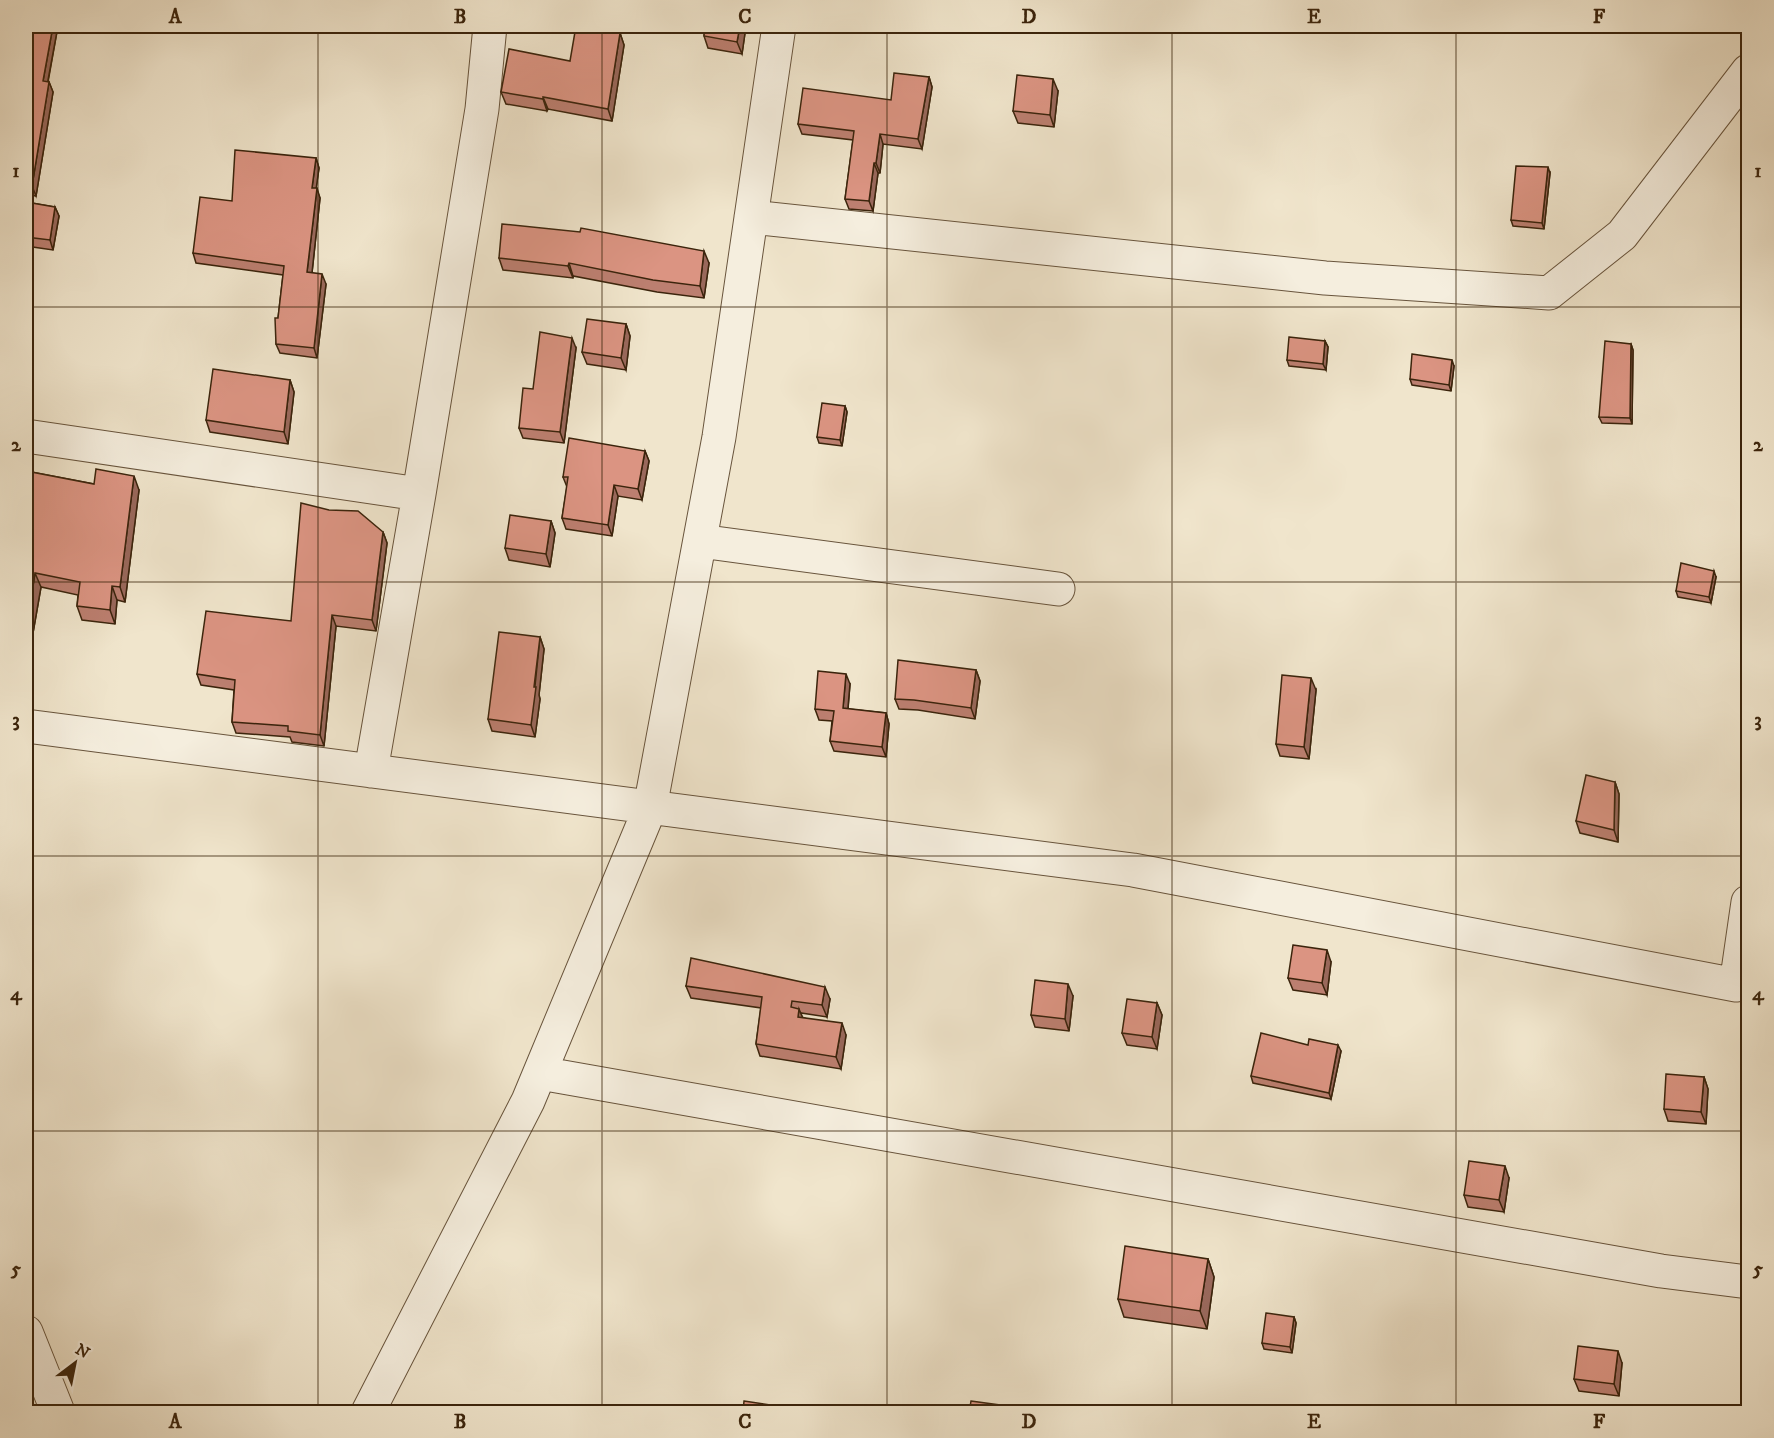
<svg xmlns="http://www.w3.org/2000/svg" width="1774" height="1438" font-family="'IM FELL DW Pica',serif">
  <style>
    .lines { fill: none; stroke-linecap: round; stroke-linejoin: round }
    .minor-casing { stroke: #68543c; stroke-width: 35 }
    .minor { stroke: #f5eede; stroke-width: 33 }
    .wall { fill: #bc7f70; stroke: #3b240c; stroke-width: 1.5 }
    .shaded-wall { fill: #99685b; stroke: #3b240c; stroke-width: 1.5 }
    .building { fill: #db9482; stroke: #3b240c; stroke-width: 1.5 }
    .grid { fill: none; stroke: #3b240c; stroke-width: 1.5; stroke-opacity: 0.55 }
    .neatline { fill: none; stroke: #3b240c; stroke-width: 2 }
    .grid-label { font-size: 20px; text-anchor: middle; font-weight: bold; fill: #3b240c }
  </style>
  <rect width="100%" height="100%" fill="#f0e5cc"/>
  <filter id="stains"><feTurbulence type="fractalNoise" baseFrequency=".00333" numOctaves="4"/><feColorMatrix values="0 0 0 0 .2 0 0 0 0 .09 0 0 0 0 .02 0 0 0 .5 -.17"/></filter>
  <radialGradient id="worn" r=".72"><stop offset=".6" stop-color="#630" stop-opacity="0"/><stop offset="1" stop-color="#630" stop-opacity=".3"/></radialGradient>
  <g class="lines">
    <g class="minor-casing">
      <path id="minor" d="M 751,217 L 1325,278 L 1549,293 L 1622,235 L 1748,71
        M 26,436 L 419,494
        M 700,541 L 1058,589
        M 26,726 L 1133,870 L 1736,985 L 1748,902
        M 371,771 L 419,494 L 482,109 L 490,26
        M 540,1073 L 1661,1271 L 1748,1282
        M 26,1332 L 58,1412
        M 368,1412 L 528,1101 L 650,808 L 719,437 L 779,26"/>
    </g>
    <use href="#minor" class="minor"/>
  </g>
  <path class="wall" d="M 26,26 L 58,26 L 48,82 L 49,82 L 53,92 L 36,196 L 26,194 Z
    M 705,26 L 746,26 L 742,54 L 708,48 L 704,36 Z
    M 620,33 L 624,45 L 612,121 L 548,109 L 547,111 L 506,104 L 501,92 L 570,61 Z
    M 929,77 L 932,87 L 922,149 L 883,144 L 880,173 L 878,173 L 873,211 L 849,209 L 845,199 L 853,140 L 802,134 L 798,124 L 891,100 Z
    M 1058,91 L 1054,127 L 1018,123 L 1013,111 Z
    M 316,158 L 319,168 L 316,188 L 320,198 L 312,273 L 326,284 L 317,358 L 280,353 L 276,344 L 278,318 L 283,275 L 196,263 L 193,253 L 232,201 Z
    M 1550,173 L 1544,229 L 1513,226 L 1511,220 Z
    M 26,202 L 55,207 L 59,216 L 53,250 L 26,246 Z
    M 499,258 L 709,263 L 704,298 L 657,292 L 573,276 L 573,278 L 503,270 Z
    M 626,324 L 630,336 L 626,370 L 587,364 L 582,352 Z
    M 1325,341 L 1328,347 L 1326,370 L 1289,366 L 1287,360 Z
    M 1631,344 L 1633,350 L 1632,424 L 1602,423 L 1599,417 Z
    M 576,348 L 564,443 L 523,438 L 519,428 L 533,389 Z
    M 1454,366 L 1451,391 L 1412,385 L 1410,379 Z
    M 290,380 L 294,392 L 288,444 L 210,432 L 206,420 Z
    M 845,406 L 847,412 L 842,446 L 819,443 L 817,437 Z
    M 645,451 L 649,461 L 642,500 L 618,496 L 612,536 L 566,529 L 562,518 L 567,487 L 563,477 Z
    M 26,471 L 94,484 L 139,490 L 125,602 L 117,600 L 115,624 L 82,620 L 77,606 L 78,595 L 41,587 L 33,633 L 26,632 Z
    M 551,521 L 555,533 L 550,567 L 509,560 L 505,548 Z
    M 383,532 L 387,543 L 376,631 L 336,626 L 324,746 L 292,742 L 290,737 L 236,733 L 232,722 L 234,690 L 201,685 L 197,674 L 291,621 Z
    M 1716,577 L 1711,603 L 1678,597 L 1676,591 Z
    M 540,637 L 544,649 L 539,695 L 540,699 L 535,737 L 492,731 L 488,719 Z
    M 976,670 L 980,681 L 975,719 L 918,710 L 899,709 L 895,699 Z
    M 850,684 L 848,709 L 886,713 L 889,724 L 886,757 L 834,751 L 830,741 L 832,721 L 819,720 L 815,709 Z
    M 1316,690 L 1309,759 L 1280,756 L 1276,744 Z
    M 1615,782 L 1619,794 L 1618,842 L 1580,833 L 1576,821 Z
    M 1331,962 L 1327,995 L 1293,990 L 1288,978 Z
    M 686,986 L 830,999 L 827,1017 L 801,1013 L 802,1017 L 846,1035 L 841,1069 L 760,1056 L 756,1044 L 761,1008 L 691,998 Z
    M 1073,996 L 1069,1031 L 1035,1027 L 1031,1015 Z
    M 1157,1003 L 1162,1015 L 1157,1049 L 1127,1045 L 1122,1033 Z
    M 1308,1045 L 1341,1051 L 1331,1099 L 1253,1083 L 1251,1076 Z
    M 1704,1077 L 1708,1089 L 1706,1124 L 1668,1121 L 1664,1109 Z
    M 1509,1178 L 1504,1212 L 1468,1207 L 1464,1195 Z
    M 1208,1259 L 1214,1277 L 1207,1329 L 1124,1317 L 1118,1299 Z
    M 1294,1317 L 1296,1323 L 1292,1353 L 1264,1349 L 1262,1343 Z
    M 1622,1363 L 1619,1396 L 1579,1391 L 1574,1379 Z"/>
  <path class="shaded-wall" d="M 53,26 L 58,26 L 46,91 L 43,81 Z
    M 740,26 L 746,26 L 742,54 L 737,42 Z
    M 620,33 L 624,45 L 612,121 L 608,109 Z
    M 929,77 L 932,87 L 922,149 L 918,139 Z
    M 1053,79 L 1058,91 L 1054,127 L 1050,115 Z
    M 49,82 L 53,92 L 36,196 L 32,186 Z
    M 543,97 L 548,109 L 547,111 L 543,99 Z
    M 880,134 L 883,144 L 880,173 L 876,163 Z
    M 316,158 L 319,168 L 315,197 L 312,188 Z
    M 874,163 L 878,173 L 873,211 L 869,201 Z
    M 1548,167 L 1550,173 L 1544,229 L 1542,223 Z
    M 317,188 L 320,198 L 311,282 L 307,272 Z
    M 55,207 L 59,216 L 53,250 L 50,240 Z
    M 704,251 L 709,263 L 704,298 L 700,286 Z
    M 569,263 L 573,276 L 573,278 L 568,266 Z
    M 322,274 L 326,284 L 317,358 L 314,348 Z
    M 626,324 L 630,336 L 626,370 L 621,358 Z
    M 572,338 L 576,348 L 564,443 L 560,432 Z
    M 1325,341 L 1328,347 L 1326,370 L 1323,364 Z
    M 1631,344 L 1633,350 L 1632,424 L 1630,418 Z
    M 1452,360 L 1454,366 L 1451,391 L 1449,385 Z
    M 290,380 L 294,392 L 288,444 L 284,432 Z
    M 845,406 L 847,412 L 842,446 L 840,440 Z
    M 645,451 L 649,461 L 642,500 L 638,489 Z
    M 134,476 L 139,490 L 125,602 L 120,587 Z
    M 614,485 L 618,496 L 612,536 L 608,525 Z
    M 551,521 L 555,533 L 550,567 L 546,554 Z
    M 383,532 L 387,543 L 376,631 L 372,620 Z
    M 1714,571 L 1716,577 L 1711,603 L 1709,597 Z
    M 35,573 L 41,587 L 33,633 L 28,619 Z
    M 112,586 L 117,600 L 115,624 L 110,610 Z
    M 332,615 L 336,626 L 324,746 L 320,735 Z
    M 540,637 L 544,649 L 539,695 L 540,699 L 535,737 L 531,725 Z
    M 976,670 L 980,681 L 975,719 L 971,708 Z
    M 846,674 L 850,684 L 847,719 L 843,708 Z
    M 1311,678 L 1316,690 L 1309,759 L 1304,747 Z
    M 886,713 L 889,724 L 886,757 L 882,747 Z
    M 1615,782 L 1619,794 L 1618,842 L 1614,830 Z
    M 1327,950 L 1331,962 L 1327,995 L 1322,983 Z
    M 1068,984 L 1073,996 L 1069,1031 L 1065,1019 Z
    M 825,987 L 830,999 L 827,1017 L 822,1005 Z
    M 1157,1003 L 1162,1015 L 1157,1049 L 1152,1037 Z
    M 799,1009 L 804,1021 L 798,1017 Z
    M 842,1023 L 846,1035 L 841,1069 L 836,1057 Z
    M 1338,1045 L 1341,1051 L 1331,1099 L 1329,1093 Z
    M 1704,1077 L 1708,1089 L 1706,1124 L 1701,1112 Z
    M 1505,1166 L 1509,1178 L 1504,1212 L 1499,1200 Z
    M 1208,1259 L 1214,1277 L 1207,1329 L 1200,1311 Z
    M 1294,1317 L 1296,1323 L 1292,1353 L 1290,1347 Z
    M 1618,1351 L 1622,1363 L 1619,1396 L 1614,1384 Z"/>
  <path class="building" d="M 26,26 L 53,26 L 43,81 L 49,82 L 32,186 L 26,185 Z
    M 576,26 L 582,26 L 620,33 L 608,109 L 543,97 L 543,99 L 501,92 L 509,49 L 570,61 Z
    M 705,26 L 740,26 L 737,42 L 704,36 Z
    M 894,73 L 929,77 L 918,139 L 880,134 L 876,163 L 874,163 L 869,201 L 845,199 L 854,131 L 798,124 L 803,88 L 891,100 Z
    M 1017,75 L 1053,79 L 1050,115 L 1013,111 Z
    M 235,150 L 316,158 L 312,188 L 317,188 L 307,272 L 322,274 L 314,348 L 276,344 L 275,318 L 278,318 L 284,266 L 193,253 L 200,197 L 232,201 Z
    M 1516,166 L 1548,167 L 1542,223 L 1511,220 Z
    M 26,202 L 55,207 L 50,240 L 26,237 Z
    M 502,224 L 580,232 L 581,228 L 704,251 L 700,286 L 653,280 L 569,263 L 568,266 L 499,258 Z
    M 587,319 L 626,324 L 621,358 L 582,352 Z
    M 540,332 L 572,338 L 560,432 L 519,428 L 523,388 L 533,389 Z
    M 1289,337 L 1325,341 L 1323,364 L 1287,360 Z
    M 1605,341 L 1631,344 L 1630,418 L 1599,417 Z
    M 1412,354 L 1452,360 L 1449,385 L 1410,379 Z
    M 213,369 L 290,380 L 284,432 L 206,420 Z
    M 822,403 L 845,406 L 840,440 L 817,437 Z
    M 569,438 L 645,451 L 638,489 L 614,485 L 608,525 L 562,518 L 568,477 L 563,477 Z
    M 96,469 L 134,476 L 120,587 L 112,586 L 110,610 L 77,606 L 80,582 L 35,573 L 28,619 L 26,619 L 26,471 L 94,484 Z
    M 301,503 L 329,510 L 358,511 L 383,532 L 372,620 L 332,615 L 320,735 L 288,731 L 288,726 L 232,722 L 235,680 L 197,674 L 206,611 L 291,621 Z
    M 510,515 L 551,521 L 546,554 L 505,548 Z
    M 1681,563 L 1714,571 L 1709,597 L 1676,591 Z
    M 499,632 L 540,637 L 534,687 L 536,687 L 531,725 L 488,719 Z
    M 898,660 L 976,670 L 971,708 L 914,700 L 895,699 Z
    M 818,671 L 846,674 L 843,708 L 886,713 L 882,747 L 830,741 L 834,711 L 815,709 Z
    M 1282,675 L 1311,678 L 1304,747 L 1276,744 Z
    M 1586,775 L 1615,782 L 1614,830 L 1576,821 Z
    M 1293,945 L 1327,950 L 1322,983 L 1288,978 Z
    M 691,958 L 825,987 L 822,1005 L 792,1001 L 791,1007 L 799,1009 L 798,1017 L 842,1023 L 836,1057 L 756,1044 L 762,997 L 686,986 Z
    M 1035,980 L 1068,984 L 1065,1019 L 1031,1015 Z
    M 1127,999 L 1157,1003 L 1152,1037 L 1122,1033 Z
    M 1261,1033 L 1308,1045 L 1309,1039 L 1338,1045 L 1329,1093 L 1251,1076 Z
    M 1666,1074 L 1704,1077 L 1701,1112 L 1664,1109 Z
    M 1469,1161 L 1505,1166 L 1499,1200 L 1464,1195 Z
    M 1125,1246 L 1208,1259 L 1200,1311 L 1118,1299 Z
    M 1266,1313 L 1294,1317 L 1290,1347 L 1262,1343 Z
    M 1578,1346 L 1618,1351 L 1614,1384 L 1574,1379 Z
    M 744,1401 L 783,1407 L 782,1413 L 743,1413 Z
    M 971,1401 L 1007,1406 L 1006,1413 L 969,1413 Z"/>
  <path class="grid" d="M 318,26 L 318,1412M 602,26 L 602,1412M 887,26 L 887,1412M 1172,26 L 1172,1412M 1456,26 L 1456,1412M 26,307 L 1748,307M 26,582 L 1748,582M 26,856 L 1748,856M 26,1131 L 1748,1131"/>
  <rect width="1774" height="1438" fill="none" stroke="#f0e5cc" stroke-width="66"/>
  <g transform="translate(75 1363) rotate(32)" stroke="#f5eede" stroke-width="4.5" paint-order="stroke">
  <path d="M0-4.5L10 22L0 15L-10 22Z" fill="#3b240c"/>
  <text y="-9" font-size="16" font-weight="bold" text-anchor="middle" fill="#3b240c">N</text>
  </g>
  <rect x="33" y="33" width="1708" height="1372" class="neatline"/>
  <g class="grid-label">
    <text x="175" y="23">A</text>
    <text x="460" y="23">B</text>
    <text x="745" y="23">C</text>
    <text x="1029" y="23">D</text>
    <text x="1314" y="23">E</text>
    <text x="1599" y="23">F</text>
    <text x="16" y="177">1</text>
    <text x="1758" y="177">1</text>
    <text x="16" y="451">2</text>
    <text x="1758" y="451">2</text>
    <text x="16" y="726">3</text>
    <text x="1758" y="726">3</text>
    <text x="16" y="1000">4</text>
    <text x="1758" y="1000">4</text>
    <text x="16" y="1275">5</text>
    <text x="1758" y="1275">5</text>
    <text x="175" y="1428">A</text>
    <text x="460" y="1428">B</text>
    <text x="745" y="1428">C</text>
    <text x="1029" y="1428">D</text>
    <text x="1314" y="1428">E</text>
    <text x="1599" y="1428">F</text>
  </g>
  <rect width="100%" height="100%" filter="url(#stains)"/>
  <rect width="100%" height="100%" fill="url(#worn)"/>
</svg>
